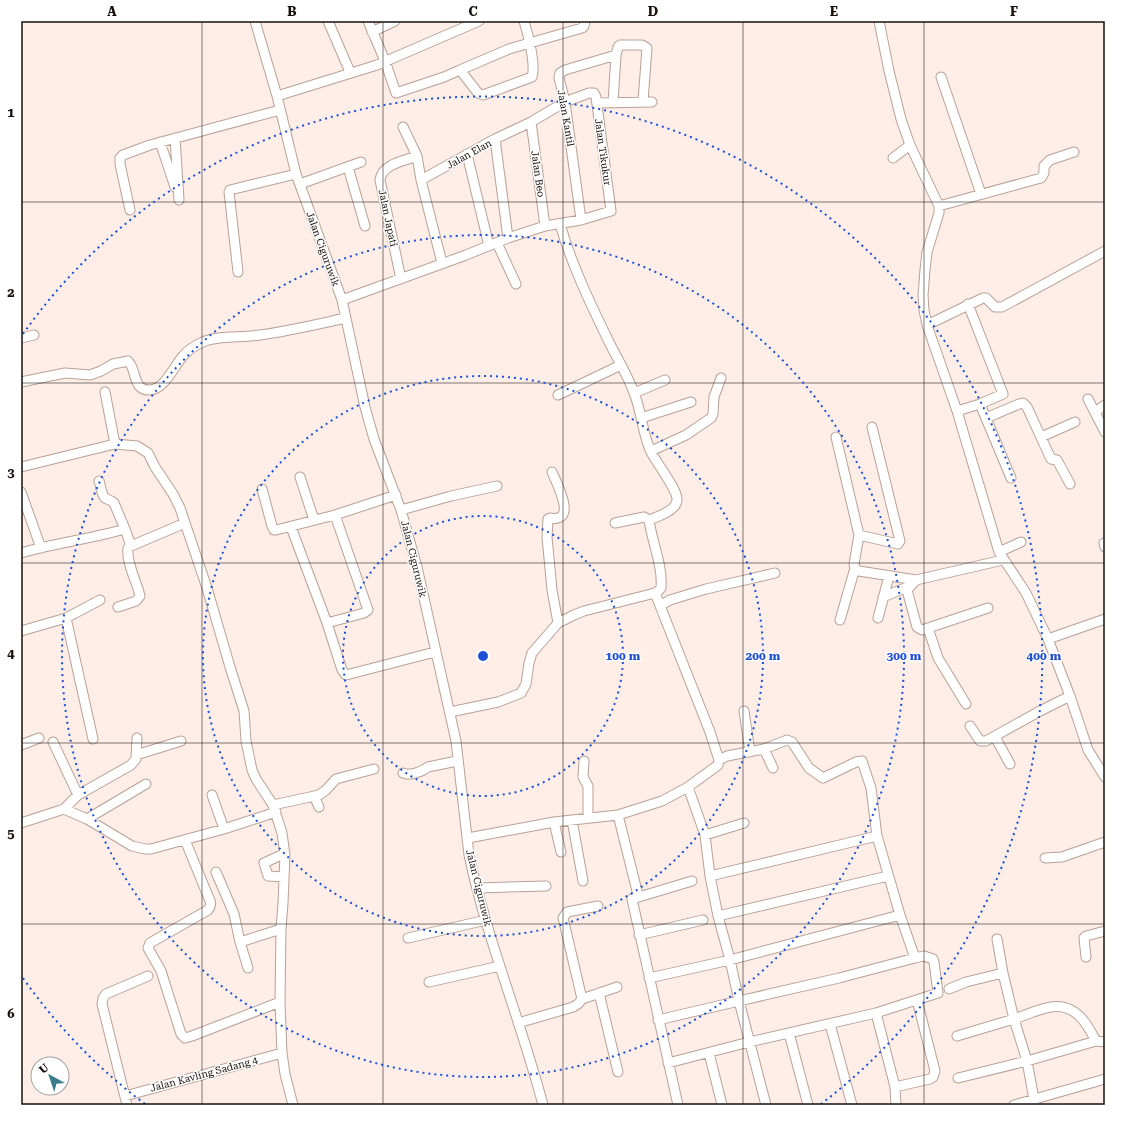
<svg xmlns="http://www.w3.org/2000/svg" width="1126" height="1126" font-family="'Roboto Serif',serif">
  <style>
    .lines { fill: none; stroke-linecap: round; stroke-linejoin: round }
    .street-casing { stroke: #b9a195; stroke-width: 11 }
    .street { stroke: #fff; stroke-width: 9 }
    .grid { fill: none; stroke: #18100c; stroke-width: 1; stroke-opacity: 0.55 }
    .ring { fill: none; stroke: #1d4ed8; stroke-width: 2; stroke-dasharray: 2 4 }
    .labels { text-anchor: middle; dominant-baseline: central; stroke-width: 3; stroke-linejoin: round; paint-order: stroke }
    .street-label { font-size: 10px; fill: #18100c; stroke: #fff }
    .centre { fill: #1d4ed8; stroke: #fff; stroke-width: 2 }
    .ring-label { font-size: 12px; text-anchor: middle; font-weight: bold; fill: #1d4ed8; stroke: #fff; stroke-width: 3; stroke-linejoin: round; paint-order: stroke }
    .neatline { fill: none; stroke: #18100c; stroke-width: 1.5 }
    .grid-label { font-size: 13px; text-anchor: middle; font-weight: bold; fill: #18100c }
  </style>
  <rect width="100%" height="100%" fill="#feeee7"/>
  <g class="lines">
    <g class="street-casing">
      <path id="street" d="M 255,21 L 277,96 L 296,174 L 342,300 L 365,407 L 374,439 L 401,510 L 417,567 L 456,741 L 469,855 C 487,940 521,1021 543,1105
        M 328,21 L 350,72
        M 368,21 L 385,61 L 396,93 L 444,77 L 460,70 L 478,93 L 483,95 L 532,77 C 536,65 528,34 524,21
        M 879,21 L 889,71 L 901,119 L 910,145 L 939,206 L 939,213 L 927,252 L 925,270 L 923,295 L 924,310 L 927,325 L 957,411 L 999,552 L 1026,593 L 1048,639 L 1070,696 L 1088,750 L 1105,777
        M 372,32 L 395,21
        M 616,55 L 618,47 L 620,45 L 642,45 L 647,48 L 643,101
        M 460,70 L 509,49 L 582,28 L 584,26 L 585,21
        M 941,77 L 981,194
        M 277,96 L 377,65 L 479,21
        M 597,103 L 652,102
        M 531,122 L 545,226
        M 403,127 L 417,156
        M 175,138 L 179,200
        M 495,139 L 508,238
        M 160,142 L 175,187
        M 467,154 L 489,246
        M 893,158 L 910,145
        M 348,167 L 365,226
        M 300,184 L 361,162
        M 939,206 L 1041,178 L 1044,173 L 1044,166 L 1050,160 L 1074,152
        M 130,210 L 120,164 L 120,158 L 123,155 L 150,145 L 280,110
        M 581,220 L 565,102 L 559,78 L 560,73 L 565,70 L 616,55 L 613,102
        M 497,243 L 516,284
        M 238,272 L 229,192 L 230,190 L 296,174
        M 401,279 L 380,180 C 382,164 404,161 417,156 L 421,180
        M 342,300 L 466,255 L 508,238 L 545,226 L 581,220 L 611,211 L 596,97 L 594,93 L 589,93 L 565,102 L 531,122 L 495,139 L 421,180 L 442,263
        M 927,325 L 983,298 L 986,298 L 995,307 L 1002,307 L 1105,251
        M 21,338 L 34,335
        M 21,382 L 65,373 L 90,375 L 101,371 L 113,364 L 128,361 C 137,369 132,391 150,390 C 165,389 174,366 183,356 C 188,350 196,345 203,342 C 217,335 243,338 260,335 C 289,331 318,324 346,318
        M 105,392 L 115,444
        M 634,393 L 665,380
        M 558,395 L 621,365
        M 1088,399 L 1105,432
        M 980,404 L 1011,478
        M 957,411 L 980,404 L 1003,394 L 968,304
        M 1095,412 L 1105,405
        M 641,418 L 691,402
        M 986,418 L 1019,404 L 1023,403 L 1027,407 L 1051,459 L 1057,460 L 1070,484
        M 836,437 L 859,535 L 854,564 L 855,568 L 859,571 L 916,580
        M 1041,437 L 1075,422
        M 651,451 L 686,435 L 711,418 L 713,414 L 714,397 L 721,378
        M 21,467 L 115,444 L 137,446 L 148,453 L 155,467 L 173,494 L 180,508 L 207,588 L 230,667 L 244,711 L 246,741 L 252,770 L 256,779 L 273,805 L 282,833 L 285,855 L 283,903 L 281,929 L 280,1002 L 282,1053 L 285,1074 L 293,1105
        M 552,472 C 557,484 578,523 550,518 L 548,519 L 547,537 L 552,590 L 558,623
        M 300,477 L 314,520
        M 99,481 C 101,486 101,494 105,498 C 108,500 111,500 114,503 L 125,529
        M 262,489 L 272,526 L 274,530 L 276,530 L 335,515 L 396,495
        M 21,492 L 41,548
        M 401,510 L 451,496 L 497,486
        M 615,523 L 644,517 L 649,520
        M 291,527 L 327,623 L 364,613 L 368,610 L 335,515
        M 859,535 L 898,544 L 900,541 L 872,427
        M 1104,543 L 1105,547
        M 999,552 L 1021,542
        M 21,553 C 54,543 91,539 125,529 L 131,546 L 185,523
        M 883,597 L 910,586
        M 118,607 L 136,601 L 140,596 C 137,582 126,563 128,548 L 131,546
        M 661,607 L 663,604 L 670,600 L 706,589 L 775,573
        M 66,618 L 93,739
        M 878,618 L 889,576
        M 840,620 L 855,568
        M 327,623 L 342,670 L 346,675 L 435,652
        M 928,628 L 988,608
        M 21,631 L 66,618 L 100,600
        M 1048,639 L 1105,619
        M 966,704 L 938,658 L 928,628 L 922,630 L 917,627 L 907,590 L 916,580 L 1003,560
        M 744,711 L 750,752
        M 450,712 L 498,702 L 521,693 L 526,684 L 529,663 L 532,653 L 558,623 L 574,615 L 584,611 L 651,594 L 657,592 L 661,588 C 663,566 652,542 649,520 C 657,517 678,510 677,499 C 677,489 656,462 651,452 C 642,433 642,412 634,393 C 628,376 618,360 610,344 C 591,305 572,266 560,224
        M 970,726 L 980,741 L 986,741 L 1040,711 L 1070,696
        M 995,737 L 1010,764
        M 53,742 L 78,795
        M 21,745 L 39,738
        M 764,749 L 773,768
        M 136,755 L 181,741
        M 719,760 L 727,756 L 764,749 L 787,740 L 792,742 L 809,768 L 823,778 L 856,762 L 862,761 L 871,788 L 877,836
        M 584,761 L 583,777 L 588,786 L 588,817
        M 403,773 C 409,776 422,772 428,767 L 457,761
        M 212,795 L 224,829
        M 314,796 L 319,807
        M 273,805 L 319,795 L 326,790 L 336,779 L 374,769
        M 64,809 L 78,795 L 131,765 L 136,759 L 137,738
        M 618,815 L 638,895
        M 87,819 L 146,784
        M 572,820 L 583,881
        M 554,822 L 561,852
        M 21,823 L 64,809 L 87,819 L 132,846 L 145,849 L 151,849 L 224,829 L 276,812
        M 705,835 L 744,823
        M 468,838 L 554,822 L 618,815 L 662,801 L 688,787 L 718,765 L 719,760 L 710,732 L 655,593
        M 185,840 L 208,896 C 211,902 212,905 208,910 L 150,943 L 148,948 L 161,971 L 181,1034 L 185,1038 L 192,1036 L 280,1002
        M 1045,858 L 1062,857 L 1105,842
        M 216,872 L 234,914 L 240,942 L 248,968
        M 284,877 L 268,876 L 264,863 L 279,856 L 285,855
        M 478,888 L 546,886
        M 718,916 L 888,876
        M 639,935 L 703,920
        M 408,938 L 486,920
        M 240,942 L 281,929
        M 1086,957 L 1084,938 L 1086,936 L 1105,931
        M 649,978 L 730,960 L 900,915 L 877,836 L 710,876
        M 429,982 L 500,966
        M 949,989 L 966,982 L 1003,973
        M 599,993 L 618,1072
        M 582,999 L 563,918 L 567,912 L 598,906
        M 876,1013 L 895,1087 L 896,1105
        M 658,1020 L 739,1001 L 730,960 L 718,916 L 710,876 L 705,835 L 688,787
        M 518,1023 L 573,1007 L 578,1004 L 582,999 L 617,987
        M 830,1024 L 852,1105
        M 789,1033 L 808,1105
        M 957,1036 L 1014,1019 L 1003,973 L 997,939
        M 709,1053 L 722,1105
        M 668,1063 L 749,1042 L 876,1013 L 938,993 L 934,962 L 933,959 L 924,956 L 915,958
        M 958,1078 L 1027,1061 L 1096,1041 L 1105,1042
        M 895,1087 L 930,1079 L 933,1077 L 935,1071 L 917,1000
        M 125,1096 L 282,1053
        M 127,1105 L 102,1004 L 103,998 L 106,994 L 148,976
        M 678,1105 L 632,899 L 692,881
        M 766,1105 L 739,1001 L 839,978 L 915,958 L 900,915
        M 1014,1105 L 1105,1079
        M 1035,1105 L 1027,1061 L 1014,1019 C 1039,1011 1062,995 1083,1020 C 1088,1026 1092,1034 1096,1041"/>
    </g>
    <use href="#street" class="street"/>
  </g>
  <path class="grid" d="M 202,21 L 202,1105M 383,21 L 383,1105M 563,21 L 563,1105M 743,21 L 743,1105M 924,21 L 924,1105M 21,202 L 1105,202M 21,383 L 1105,383M 21,563 L 1105,563M 21,743 L 1105,743M 21,924 L 1105,924"/>
  <g class="ring">
    <circle cx="483" cy="656" r="140"/>
    <circle cx="483" cy="656" r="280"/>
    <circle cx="483" cy="656" r="421"/>
    <path d="M145 1104A561 561 0 0 1 23 978M23 334A561 561 0 1 1 821 1104"/>
  </g>
  <g class="labels">
    <g class="street-label">
      <text transform="translate(566 118) rotate(80)">Jalan Kantil</text>
      <text transform="translate(603 152) rotate(82)">Jalan Tikukur</text>
      <text transform="translate(469 154) rotate(-29)">Jalan Elan</text>
      <text transform="translate(538 174) rotate(82)">Jalan Beo</text>
      <text transform="translate(388 218) rotate(78)">Jalan Japati</text>
      <text transform="translate(323 249) rotate(70)">Jalan Ciguruwik</text>
      <text transform="translate(414 559) rotate(76)">Jalan Ciguruwik</text>
      <text transform="translate(479 888) rotate(76)">Jalan Ciguruwik</text>
      <text transform="translate(204 1074) rotate(-15)">Jalan Kavling Sadang 4</text>
    </g>
  </g>
  <circle cx="483" cy="656" r="6" class="centre"/>
  <g class="ring-label">
    <text x="623" y="660">100 m</text>
    <text x="763" y="660">200 m</text>
    <text x="904" y="660">300 m</text>
    <text x="1044" y="660">400 m</text>
  </g>
  <rect width="1126" height="1126" fill="none" stroke="#ffffff" stroke-width="44"/>
  <g transform="translate(50 1076) rotate(320)"><circle r="19" fill="#ffffff" stroke="#a39f9e"/>
  <path d="M0-3L7 15L0 10L-7 15Z" fill="#3a7d8d"/>
  <text y="-6" font-size="11" font-weight="bold" text-anchor="middle" fill="#18100c">U</text>
  </g>
  <rect x="22" y="22" width="1082" height="1082" class="neatline"/>
  <g class="grid-label">
    <text x="112" y="16">A</text>
    <text x="292" y="16">B</text>
    <text x="473" y="16">C</text>
    <text x="653" y="16">D</text>
    <text x="834" y="16">E</text>
    <text x="1014" y="16">F</text>
    <text x="11" y="117">1</text>
    <text x="11" y="297">2</text>
    <text x="11" y="477">3</text>
    <text x="11" y="658">4</text>
    <text x="11" y="838">5</text>
    <text x="11" y="1018">6</text>
  </g>
</svg>
